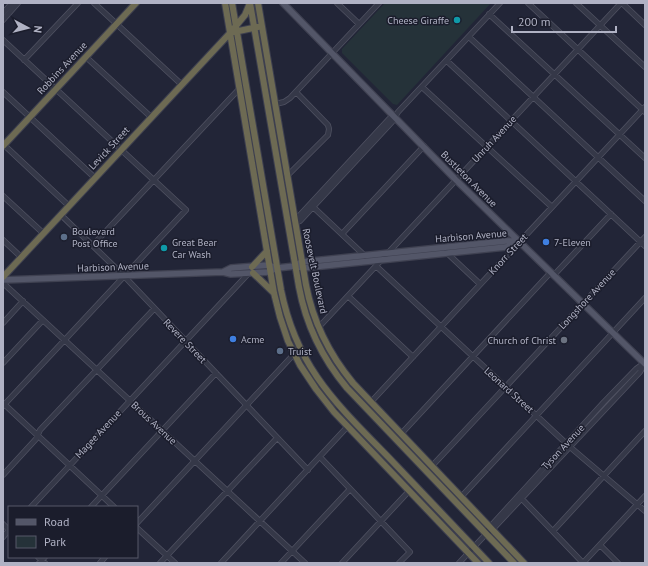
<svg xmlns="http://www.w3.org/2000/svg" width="648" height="566" font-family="'PT Sans',sans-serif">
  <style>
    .green { fill: #253239 }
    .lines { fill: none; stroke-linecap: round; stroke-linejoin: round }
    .minor-casing { stroke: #505262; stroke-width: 6 }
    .major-casing { stroke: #3f4151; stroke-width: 8 }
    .highway-casing { stroke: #3d3f4f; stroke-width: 8 }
    .minor { stroke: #353848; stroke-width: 4.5 }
    .major { stroke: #535668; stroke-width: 5.5 }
    .highway { stroke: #6d6a53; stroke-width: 6 }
    .culture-dot { fill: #0f9aa8; stroke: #1b1d2c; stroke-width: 1.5 }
    .service-dot { fill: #5c6f8a; stroke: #1b1d2c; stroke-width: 1.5 }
    .shop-dot { fill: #3f7fe0; stroke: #1b1d2c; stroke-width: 1.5 }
    .worship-dot { fill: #6b7280; stroke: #1b1d2c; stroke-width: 1.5 }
    .labels { text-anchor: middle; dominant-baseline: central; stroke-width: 3; stroke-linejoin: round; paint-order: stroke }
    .poi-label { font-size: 10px; fill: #b0b2c4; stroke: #1b1d2c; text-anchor: start }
    .street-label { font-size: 10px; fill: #b0b2c4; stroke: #1b1d2c }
  </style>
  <rect width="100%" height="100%" fill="#222537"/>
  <path class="green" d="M 385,3 L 491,3 L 397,105 L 393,104 L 342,53 L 342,49 Z"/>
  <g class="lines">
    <g class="minor-casing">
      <path id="minor" d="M 94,3 L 181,84
        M 337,3 L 359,24
        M 528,3 L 645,112
        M 576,3 L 645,67
        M 622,3 L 645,25
        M 3,13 L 12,3
        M 489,14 L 645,158
        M 3,20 L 18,3
        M 469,37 L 645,201
        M 3,40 L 186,210 L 3,406
        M 86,57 L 151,117
        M 24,60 L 78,3
        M 447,61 L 645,246
        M 422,87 L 552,207
        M 3,92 L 95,178
        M 275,104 L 284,102 L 290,98 L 379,3
        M 3,144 L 69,206
        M 287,176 L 328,135 L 329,129 L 328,125 L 296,92
        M 3,196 L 43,233
        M 311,205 L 365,256
        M 61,215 L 124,276 L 308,470
        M 295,223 L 300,221 L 392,122 L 398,112 L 500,3
        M 295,223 L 299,216 L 389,119 L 395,116
        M 342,234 L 424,146
        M 3,240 L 21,257
        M 93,245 L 239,89
        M 446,252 L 480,284
        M 376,266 L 570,447 L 645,511
        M 554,275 L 611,214
        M 3,283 L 305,563
        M 348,296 L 413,357
        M 3,323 L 23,301
        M 318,328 L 621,3
        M 3,363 L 43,320
        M 371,402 L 645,107
        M 3,403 L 114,507
        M 401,434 L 551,272
        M 320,457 L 410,552 L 399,563
        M 432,466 L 645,237
        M 3,475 L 36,439 L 40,430 L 154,309
        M 461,497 L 645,298
        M 522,499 L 583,563
        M 31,507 L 248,274
        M 91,507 L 216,373
        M 137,523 L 294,354
        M 3,524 L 9,530
        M 137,528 L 175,563
        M 488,529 L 604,402 L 636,369 L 643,364
        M 553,531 L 645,431
        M 3,537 L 9,530
        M 600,545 L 618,563
        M 38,557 L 45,563
        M 39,563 L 45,557
        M 100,563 L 105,557
        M 160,563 L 277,438
        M 221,563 L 348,426
        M 281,563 L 350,489
        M 342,563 L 409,491
        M 459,563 L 486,534 L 492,530 L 640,372 L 645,363
        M 583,563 L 645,496"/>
    </g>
    <g class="major-casing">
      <path id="major" d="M 283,3 L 456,180 L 645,364
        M 299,263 L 302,262 L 506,241 L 515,241
        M 223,272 L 231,274 L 270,272 L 273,270
        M 3,280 L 223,272 L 231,268 L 269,265 L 277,268 L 295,266 L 303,268 L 506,247 L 520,242"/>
    </g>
    <g class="highway-casing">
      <path id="highway" d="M 225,3 L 274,293 L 280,317 L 288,341 L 300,365 L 316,389 L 334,412 L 478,563
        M 232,3 L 281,290 C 297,370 339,406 393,462 C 425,496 457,529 489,563
        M 250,3 L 299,287 C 306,325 322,358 347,388 L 514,563
        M 258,3 L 306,285 C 313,322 329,354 353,383 L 524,563
        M 234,32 L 258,27
        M 3,146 L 136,3
        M 252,267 L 267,251
        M 253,273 L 274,293
        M 3,277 L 230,33 L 245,15 L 250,3"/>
    </g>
    <use href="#minor" class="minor"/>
    <use href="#major" class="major"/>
    <use href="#highway" class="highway"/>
  </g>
  <g class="culture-dot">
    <circle cx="457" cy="20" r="4"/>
    <circle cx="164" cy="248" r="4"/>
  </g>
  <g class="service-dot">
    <circle cx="64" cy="237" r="4"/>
    <circle cx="280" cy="351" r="4"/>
  </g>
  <g class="shop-dot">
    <circle cx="546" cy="242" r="4"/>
    <circle cx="233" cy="339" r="4"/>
  </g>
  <circle class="worship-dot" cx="564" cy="340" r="4"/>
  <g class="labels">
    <g class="poi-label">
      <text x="449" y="20" text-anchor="end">Cheese Giraffe</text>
      <text x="72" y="231">Boulevard<tspan x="72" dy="12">Post Office</tspan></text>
      <text x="172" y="242">Great Bear<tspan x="172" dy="12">Car Wash</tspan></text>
      <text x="554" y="242">7-Eleven</text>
      <text x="241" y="339">Acme</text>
      <text x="556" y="340" text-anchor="end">Church of Christ</text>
      <text x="288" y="351">Truist</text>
    </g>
    <g class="street-label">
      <text transform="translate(62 68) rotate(-47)">Robbins Avenue</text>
      <text transform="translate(494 139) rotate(-47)">Unruh Avenue</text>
      <text transform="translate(109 148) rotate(-47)">Levick Street</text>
      <text transform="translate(469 179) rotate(45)">Bustleton Avenue</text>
      <text transform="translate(471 236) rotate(-5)">Harbison Avenue</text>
      <text transform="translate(508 254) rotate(-47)">Knorr Street</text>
      <text transform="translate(113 267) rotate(-2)">Harbison Avenue</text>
      <text transform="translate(315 271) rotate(78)">Roosevelt Boulevard</text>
      <text transform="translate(587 299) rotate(-47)">Longshore Avenue</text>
      <text transform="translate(185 341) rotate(46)">Revere Street</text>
      <text transform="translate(509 390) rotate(42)">Leonard Street</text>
      <text transform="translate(154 423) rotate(43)">Brous Avenue</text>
      <text transform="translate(98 434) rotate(-47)">Magee Avenue</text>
      <text transform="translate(563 447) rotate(-47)">Tyson Avenue</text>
    </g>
  </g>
  <rect width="648" height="566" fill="none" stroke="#b0b2c4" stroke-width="8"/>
  <rect x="8" y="506" width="130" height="52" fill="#1b1d2c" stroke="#575969"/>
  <rect x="16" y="519" width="20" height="6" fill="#535668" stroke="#575969"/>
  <text x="44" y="526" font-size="12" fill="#b0b2c4">Road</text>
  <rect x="16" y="536" width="20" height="12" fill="#253239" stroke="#575969"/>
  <text x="44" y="546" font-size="12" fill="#b0b2c4">Park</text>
  <g transform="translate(28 28) rotate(97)" stroke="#1b1d2c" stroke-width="3" paint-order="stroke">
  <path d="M0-3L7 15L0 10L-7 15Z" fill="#b0b2c4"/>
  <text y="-6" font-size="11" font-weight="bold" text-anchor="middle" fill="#b0b2c4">N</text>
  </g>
  <path d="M512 26v6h104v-6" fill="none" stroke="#b0b2c4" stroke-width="2"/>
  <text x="518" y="26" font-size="12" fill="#b0b2c4" stroke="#1b1d2c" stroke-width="3" paint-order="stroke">200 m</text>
</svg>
